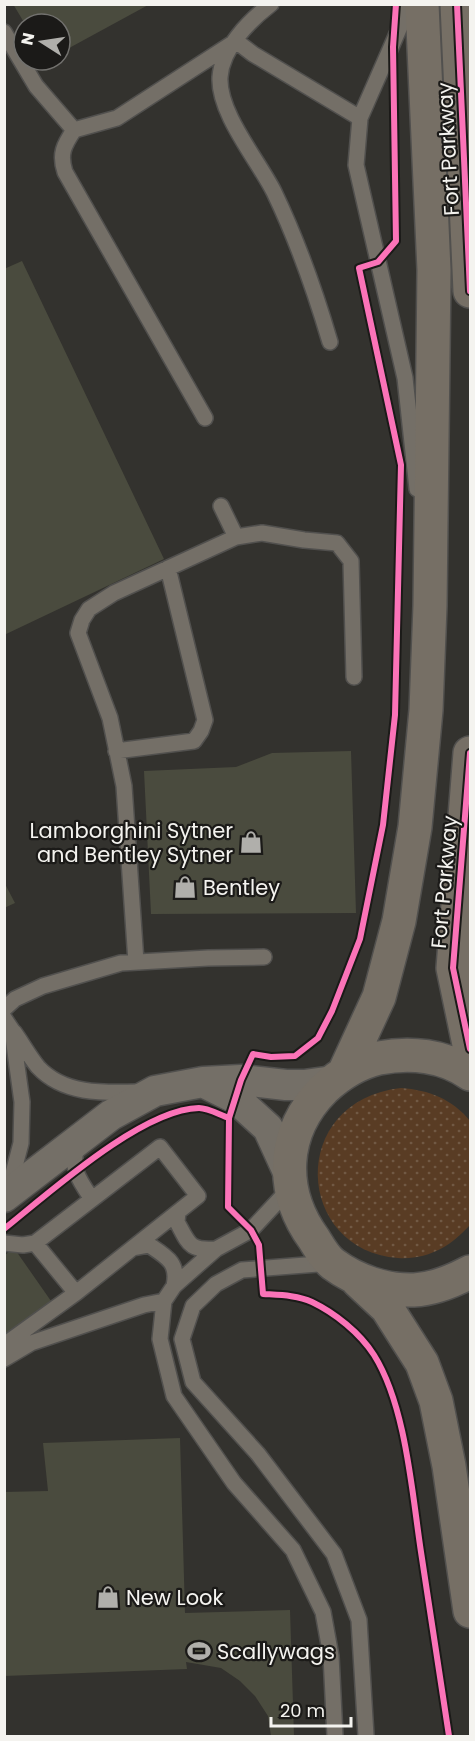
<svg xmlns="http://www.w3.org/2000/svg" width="475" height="1741" font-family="Poppins,sans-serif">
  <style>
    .grass { fill: url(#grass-dots) }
    .building { fill: #4a4b3e }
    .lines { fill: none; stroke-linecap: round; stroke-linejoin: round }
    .service-casing { stroke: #51504e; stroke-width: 18 }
    .minor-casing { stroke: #51504e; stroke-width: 33 }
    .primary-casing { stroke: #51504e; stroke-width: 36 }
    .service { stroke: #746f67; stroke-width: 15 }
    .minor { stroke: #746f67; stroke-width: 30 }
    .primary { stroke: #766f65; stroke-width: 33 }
    .cycleway-casing { stroke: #1b1a18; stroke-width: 10 }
    .cycleway { stroke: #fb73b8; stroke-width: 6 }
    .labels { text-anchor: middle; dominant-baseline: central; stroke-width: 4.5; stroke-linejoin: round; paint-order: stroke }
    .street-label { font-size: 21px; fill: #f4f3ef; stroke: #1b1a18 }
    .poi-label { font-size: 21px; fill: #f4f3ef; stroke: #1b1a18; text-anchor: start }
  </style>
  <defs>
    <pattern id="grass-dots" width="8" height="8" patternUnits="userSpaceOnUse" patternTransform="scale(1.5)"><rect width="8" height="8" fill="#593c24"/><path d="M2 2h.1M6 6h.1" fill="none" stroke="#715944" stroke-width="1.8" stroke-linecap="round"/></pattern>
  </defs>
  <rect width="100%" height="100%" fill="#33322e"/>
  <path class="grass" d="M 401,1088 C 429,1090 452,1099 470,1121 L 470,1225 C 451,1246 428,1260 398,1258 C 295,1251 286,1101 401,1088 Z"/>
  <path class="building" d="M 13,4 L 150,4 L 60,53 L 60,24 L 25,24 Z
    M 22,261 L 164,559 L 4,635 L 4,269 Z
    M 351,751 L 356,913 L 151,914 L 144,771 L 236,767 L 272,753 Z
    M 4,882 L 15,903 L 4,908 Z
    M 14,1248 L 51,1301 L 5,1334 L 5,1255 Z
    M 180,1438 L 185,1613 L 290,1610 L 294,1736 L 271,1736 L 268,1716 L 255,1696 L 240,1681 L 221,1668 L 186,1662 L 187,1669 L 4,1676 L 4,1492 L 48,1491 L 43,1443 Z"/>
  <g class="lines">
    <g class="service-casing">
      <path id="service" d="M 271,4 C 249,21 222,48 220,77 C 218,113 258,160 274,192 C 297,240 315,291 330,342
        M 410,4 L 360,118 L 356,165 L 405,378 L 417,489
        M 4,32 L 36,86 L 74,130 C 64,145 59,154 65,172 L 205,418
        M 74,130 L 117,118 L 236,41 L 253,54 L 360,118
        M 221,506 L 236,537
        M 116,751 L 194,741 L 201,731 L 205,720 L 168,568
        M 136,962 L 124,786 L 110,718 L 78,633 L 82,620 L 89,609 L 114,593 L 236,537 L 262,533 L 304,540 L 337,543 L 351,561 L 354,677
        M 4,1009 L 15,999 L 43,986 L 121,963 L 208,958 L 264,957
        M 4,1018 L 12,1030 L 22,1102 L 21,1143 L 9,1189
        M 14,1032 C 22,1043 29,1056 38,1067 C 64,1095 104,1093 139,1092
        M 78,1144 C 69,1167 79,1180 92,1199
        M 291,1187 L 251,1230 L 216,1249 L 174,1286 L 164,1301 L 160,1339 L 174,1396 L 234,1483 L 293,1550 L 323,1612 L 331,1656 L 335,1736
        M 178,1212 L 177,1222 C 189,1244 189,1251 216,1249
        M 4,1243 L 23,1245 L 35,1243
        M 133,1248 L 149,1245 C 167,1257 179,1263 174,1286
        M 331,1263 L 242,1270 L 216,1284 L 193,1306 L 182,1339 L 193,1382 L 258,1454 L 334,1554 L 359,1620 L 366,1736
        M 4,1345 L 76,1293 L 198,1196 L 160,1147 L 35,1243 L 76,1293
        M 4,1359 L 31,1343 L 144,1305 L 164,1301"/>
    </g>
    <g class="minor-casing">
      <path id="minor" d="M 203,1082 L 235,1098 L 268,1128 L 289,1174
        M 4,1197 L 111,1115 L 155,1091 L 203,1082 L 241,1080 L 286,1085 L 304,1085 L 333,1081"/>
    </g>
    <g class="primary-casing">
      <path id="primary" d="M 457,4 L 470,291
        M 470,753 L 453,968 L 470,1049
        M 344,1073 L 379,997 L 399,921 L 415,827 L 426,710 L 430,606 L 434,270 L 422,4
        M 470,1074 C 444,1055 410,1052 379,1058 C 358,1063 339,1075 324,1089 C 281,1132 279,1191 314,1239 C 319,1247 325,1258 333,1264 C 356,1281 386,1291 414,1290 C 434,1289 453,1281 470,1272
        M 358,1281 L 387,1308 L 422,1363 L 436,1401 L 449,1466 L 470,1611"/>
    </g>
    <use href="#service" class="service"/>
    <use href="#minor" class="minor"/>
    <use href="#primary" class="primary"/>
    <g class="cycleway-casing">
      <path id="cycleway" d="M 396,4 L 393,47 L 396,241 L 378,262 L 359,268 L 401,465 L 395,715 L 383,825 L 360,939 L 332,1011 L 318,1038 L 295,1056 L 271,1057 L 253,1054 L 241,1080 L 229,1118 L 228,1207 L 251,1230 L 259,1245 L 263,1294 C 279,1295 297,1295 312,1302 C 335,1313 360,1333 374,1355 C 406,1406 412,1493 421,1552 C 430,1614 440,1675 449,1736
        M 457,4 L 470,291
        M 470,753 L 453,968 L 470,1049
        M 4,1229 C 49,1193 142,1109 199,1108 C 208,1108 220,1115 229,1118"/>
    </g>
    <use href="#cycleway" class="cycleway"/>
  </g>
  <defs>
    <g id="shop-bare" transform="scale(1.8)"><path d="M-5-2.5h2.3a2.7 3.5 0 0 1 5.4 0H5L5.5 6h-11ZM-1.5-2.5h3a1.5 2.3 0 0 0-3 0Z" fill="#b0afab" stroke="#1b1a18" stroke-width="2.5" paint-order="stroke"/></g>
    <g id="stadium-bare" transform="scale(1.8)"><path d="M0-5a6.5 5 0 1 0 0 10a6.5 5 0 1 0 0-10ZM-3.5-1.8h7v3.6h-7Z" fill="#b0afab" stroke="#1b1a18" stroke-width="2.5" paint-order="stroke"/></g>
  </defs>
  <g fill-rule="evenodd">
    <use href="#shop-bare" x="251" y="842"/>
    <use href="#shop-bare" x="185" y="887"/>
    <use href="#shop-bare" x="108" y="1597"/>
    <use href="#stadium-bare" x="199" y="1651"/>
  </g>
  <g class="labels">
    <g class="street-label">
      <text transform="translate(448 149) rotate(-93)">Fort Parkway</text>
      <text transform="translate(444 882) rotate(-85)">Fort Parkway</text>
    </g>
    <g class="poi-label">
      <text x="233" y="830" text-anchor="end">Lamborghini Sytner<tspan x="233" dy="24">and Bentley Sytner</tspan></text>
      <text x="203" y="887">Bentley</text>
      <text x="126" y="1597">New Look</text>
      <text x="217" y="1651">Scallywags</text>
    </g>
  </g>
  <rect width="475" height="1741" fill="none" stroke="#f4f3ef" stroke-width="12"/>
  <g transform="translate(42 42) rotate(282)"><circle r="28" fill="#1b1a18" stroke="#72716e" stroke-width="1.5"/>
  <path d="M0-4.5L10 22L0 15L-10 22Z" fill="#b0afab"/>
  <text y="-9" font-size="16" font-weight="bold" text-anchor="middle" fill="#f4f3ef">N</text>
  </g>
  <path d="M271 1717v9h80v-9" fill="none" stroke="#f4f3ef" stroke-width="3"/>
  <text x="280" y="1717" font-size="18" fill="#f4f3ef" stroke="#1b1a18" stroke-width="4.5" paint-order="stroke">20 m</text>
</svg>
